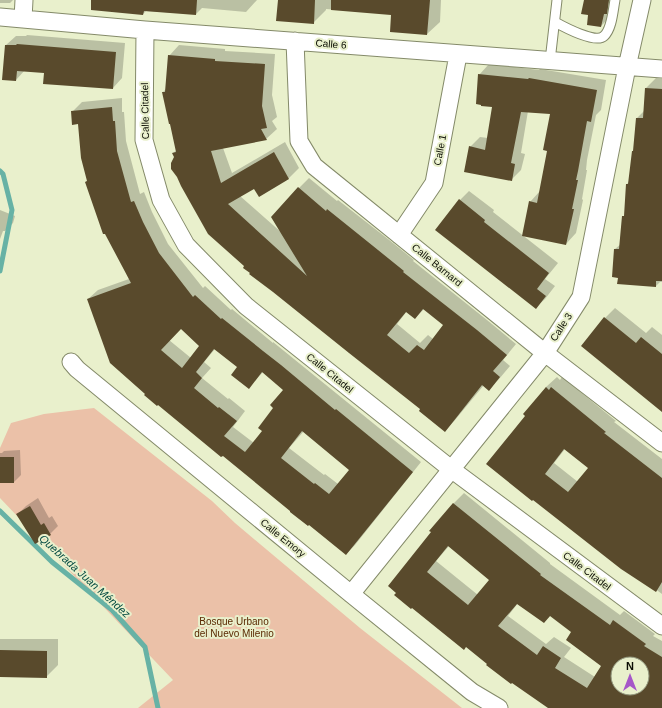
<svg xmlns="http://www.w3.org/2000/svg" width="662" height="708" font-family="Arial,sans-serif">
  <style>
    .green { fill: #ebc1a8 }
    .shadow { fill: #0003; fill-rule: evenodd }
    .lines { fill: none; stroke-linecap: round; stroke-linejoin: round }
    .stream { stroke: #67b2a5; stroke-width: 5 }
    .building { fill: #594a2c; fill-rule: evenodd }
    .service-casing { stroke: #848a69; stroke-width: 11 }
    .minor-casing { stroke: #848a69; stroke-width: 19 }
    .service { stroke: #fff; stroke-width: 9 }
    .minor { stroke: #fff; stroke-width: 17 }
    .labels { text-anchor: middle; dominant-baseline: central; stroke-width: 4; stroke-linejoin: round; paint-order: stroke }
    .street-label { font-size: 10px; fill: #0b0d03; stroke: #e9f0cc }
    .park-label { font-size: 10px; fill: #5a2902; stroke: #e9f0cc }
    .water-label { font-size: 11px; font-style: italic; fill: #054b42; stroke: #e9f0cc }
  </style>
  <rect width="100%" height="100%" fill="#e9f0cc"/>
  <path class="green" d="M 94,408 L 212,501 L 235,523 L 360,628 L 462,708 L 138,708 L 173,680 L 0,498 L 0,448 L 11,423 L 44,414 Z"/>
  <path class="shadow" d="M 0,0 L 13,0 L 10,3 L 0,3 Z
    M 107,0 L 257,0 L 246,12 L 202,8 L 196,14 L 146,11 L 143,14 Z
    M 279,0 L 441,0 L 440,22 L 427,34 L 392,14 L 326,9 L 326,10 L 313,23 Z
    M 585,0 L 618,0 L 613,14 L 601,26 L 589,14 Z
    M 27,35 L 125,43 L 122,78 L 113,88 L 45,72 L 25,70 L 16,80 L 4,79 L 6,45 L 16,36 L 26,36 Z
    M 179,45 L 225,49 L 225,51 L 275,54 L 272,95 L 277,117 L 272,121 L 277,129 L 266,139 L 223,148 L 232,173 L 285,142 L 299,168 L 289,178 L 260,196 L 255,188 L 240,196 L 282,233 L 299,188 L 309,178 L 337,201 L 338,200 L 388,239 L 414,260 L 413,261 L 487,320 L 516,344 L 503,360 L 510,366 L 499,379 L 489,389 L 484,385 L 455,420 L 445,431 L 421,409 L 246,266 L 175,157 L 173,153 L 177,150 L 170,123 L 163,92 L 166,89 L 169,56 ZM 424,309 L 445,325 L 433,339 L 428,335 L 420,343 L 397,324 L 407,311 L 415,318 Z
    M 489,64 L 539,70 L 540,69 L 606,80 L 601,110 L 596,115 L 587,160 L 586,170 L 587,170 L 582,199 L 583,200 L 576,233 L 566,244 L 530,202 L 540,191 L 548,150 L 551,113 L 528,111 L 521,153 L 525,154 L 521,170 L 511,180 L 470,147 L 480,137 L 488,138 L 493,106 L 479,75 Z
    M 656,78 L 662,79 L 662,282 L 660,282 L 656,286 L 619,277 L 615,249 L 621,244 L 623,217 L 625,215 L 627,184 L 630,181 L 634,150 L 637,118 L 644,111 L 646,88 Z
    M 122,98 L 122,112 L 124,112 L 126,141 L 140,194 L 144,192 L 152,212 L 168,244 L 203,288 L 205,286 L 231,310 L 232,309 L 273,343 L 273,342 L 421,462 L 355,545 L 346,554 L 223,454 L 146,394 L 88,299 L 98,290 L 129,279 L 86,182 L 88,180 L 79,123 L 72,112 L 82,102 ZM 181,328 L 201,346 L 191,358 L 169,340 ZM 215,349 L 238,367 L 249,387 L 263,372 L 284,389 L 274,407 L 264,431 L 254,443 L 233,427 L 245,411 L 229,398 L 228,399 L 202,378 L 211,368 L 204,362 ZM 304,431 L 351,469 L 338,484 L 325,474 L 324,475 L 289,448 Z
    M 469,191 L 494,210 L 493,212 L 558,263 L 545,279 L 555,286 L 545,299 L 535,308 L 460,200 Z
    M 0,210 L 15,216 L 13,223 L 5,231 L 3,231 L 0,239 Z
    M 615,308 L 646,333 L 652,327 L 662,335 L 662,410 L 605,318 Z
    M 557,377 L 560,380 L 562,377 L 616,421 L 614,422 L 662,459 L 662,594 L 533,498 L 526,415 L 546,387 ZM 565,449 L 589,468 L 578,482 L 554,463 Z
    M 20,450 L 21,475 L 14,482 L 0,482 L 0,453 L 2,453 L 4,451 Z
    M 464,493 L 550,563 L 550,564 L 620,615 L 624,611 L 655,634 L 653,636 L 662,641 L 662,708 L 558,708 L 512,682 L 466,646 L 412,607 L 432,532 L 431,531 L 454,503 ZM 449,546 L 490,580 L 478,595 L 436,561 ZM 518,603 L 544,622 L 551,615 L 573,632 L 603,666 L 595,677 L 564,657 L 571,648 L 554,637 L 546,644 L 508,616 ZM 618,664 L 642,664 L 642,688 L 618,688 Z
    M 38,498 L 49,518 L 52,516 L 58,526 L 50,534 L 18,514 L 26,506 Z
    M 0,639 L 58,639 L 58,665 L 46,677 L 0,676 Z"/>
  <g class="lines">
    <path class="stream" d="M 0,171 L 3,174 L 12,210 L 0,271
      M 0,511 L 52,562 L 112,610 L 145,647 L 158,708"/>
  </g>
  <path class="building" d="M 91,0 L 197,0 L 196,15 L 144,11 L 143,15 L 91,10 Z
    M 278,0 L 315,0 L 314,24 L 276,21 Z
    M 331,0 L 430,0 L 427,35 L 390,32 L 391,15 L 331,10 Z
    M 584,0 L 609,0 L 607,14 L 604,14 L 601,27 L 587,25 L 588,15 L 581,14 Z
    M 17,44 L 116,52 L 113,89 L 43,84 L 44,73 L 17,71 L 16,81 L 2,80 L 5,45 L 16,45 Z
    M 168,55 L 215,59 L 215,61 L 265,64 L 262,106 L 267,128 L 261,129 L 267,140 L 211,151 L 221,183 L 274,152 L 289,179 L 259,197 L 254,189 L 228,204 L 307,276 L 271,217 L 298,187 L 326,211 L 327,209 L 378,250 L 404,271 L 403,272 L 477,330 L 507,355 L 493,371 L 500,377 L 489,391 L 482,385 L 445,432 L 419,411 L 420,409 L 349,353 L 273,292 L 249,274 L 250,273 L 243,268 L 244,266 L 208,234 L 181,186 L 177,177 L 171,169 L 171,163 L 174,157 L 172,153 L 176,152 L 170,124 L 169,124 L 162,92 L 165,92 ZM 423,309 L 443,325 L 424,350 L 417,345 L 409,353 L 387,335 L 406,312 L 415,319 Z
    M 478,74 L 528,79 L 529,78 L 597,90 L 591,122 L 587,121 L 578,171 L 576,180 L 578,180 L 572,209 L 574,209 L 566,245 L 522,236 L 529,201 L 537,203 L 547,151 L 543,150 L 550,114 L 521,112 L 511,163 L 515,164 L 512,181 L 464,172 L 469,146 L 485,150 L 492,107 L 481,106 L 481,105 L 476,104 Z
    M 645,88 L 662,89 L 662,281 L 656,281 L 656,287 L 617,284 L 618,278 L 612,277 L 614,249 L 619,249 L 622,216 L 624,216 L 626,184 L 628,184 L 632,151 L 633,151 L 636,118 L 643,118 Z
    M 112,107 L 113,121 L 115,121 L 117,151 L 131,202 L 134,201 L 143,222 L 159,253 L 193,297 L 195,295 L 221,319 L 222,318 L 263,351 L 281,365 L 335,410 L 336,409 L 413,472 L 346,555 L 309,525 L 308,526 L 290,512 L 290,511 L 223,456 L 221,457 L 158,405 L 157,406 L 144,395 L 145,394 L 110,363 L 87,299 L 131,283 L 105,234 L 103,234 L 85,182 L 87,181 L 81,158 L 78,124 L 72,125 L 71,111 ZM 181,329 L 199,346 L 182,368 L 161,350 ZM 214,349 L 237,367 L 231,375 L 249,389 L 262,372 L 283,390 L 270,405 L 273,408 L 258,428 L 262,431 L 245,452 L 224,436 L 237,421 L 219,407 L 218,408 L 194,388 L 202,378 L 196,372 ZM 302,431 L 349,470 L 329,494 L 315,483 L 314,484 L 281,458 Z
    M 459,199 L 485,220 L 484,222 L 549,273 L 537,289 L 546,296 L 536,309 L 435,230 Z
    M 604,317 L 636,343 L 641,337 L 662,354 L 662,412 L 581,346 Z
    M 546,387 L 549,390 L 551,387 L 606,432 L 604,433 L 662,478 L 662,582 L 656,592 L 621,569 L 533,500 L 532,501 L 486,464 L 525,416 L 523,414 ZM 564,449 L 588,468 L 568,492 L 545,474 Z
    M 0,457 L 14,457 L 14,483 L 0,483 Z
    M 453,503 L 541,574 L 540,575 L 610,625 L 613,620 L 646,644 L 644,646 L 662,657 L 662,708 L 548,708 L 512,683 L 511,684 L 486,665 L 487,664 L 466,647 L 464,650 L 412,608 L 411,609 L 394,595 L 396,593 L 388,586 L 431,532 L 429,531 ZM 448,546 L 489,580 L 468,605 L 427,572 ZM 517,604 L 544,623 L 550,616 L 571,632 L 566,640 L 601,666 L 587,688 L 555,668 L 561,658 L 543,646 L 537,655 L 498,626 ZM 618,664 L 642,664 L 642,688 L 618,688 Z
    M 30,506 L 41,525 L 44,523 L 51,535 L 35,544 L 16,514 Z
    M 0,650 L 47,651 L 47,678 L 0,677 Z"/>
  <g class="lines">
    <g class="service-casing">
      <path id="service" d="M 555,22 C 564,27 596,44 604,36 C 612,29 613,10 615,0
        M 550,61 L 557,0"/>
    </g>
    <g class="minor-casing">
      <path id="minor" d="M 0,17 L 145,30 L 662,69
        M 23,19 L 24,0
        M 145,30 L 144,140 L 161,200 L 186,245 L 246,306 L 451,469 L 662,626
        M 295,41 L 299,141 L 314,166 L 545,353 L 662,443
        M 399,235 L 434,183 L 458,55
        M 71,362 L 77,369 L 351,594 L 472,692 L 499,708
        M 351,594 L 545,353 L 581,297 L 627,67 L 642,0"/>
    </g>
    <use href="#service" class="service"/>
    <use href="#minor" class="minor"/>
  </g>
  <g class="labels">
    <g class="street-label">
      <text transform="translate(331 44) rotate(5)">Calle 6</text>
      <text transform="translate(145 111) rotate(-91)">Calle Citadel</text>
      <text transform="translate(440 150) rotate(-79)">Calle 1</text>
      <text transform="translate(437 265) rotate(39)">Calle Barnard</text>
      <text transform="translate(561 327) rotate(-57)">Calle 3</text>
      <text transform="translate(330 373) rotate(39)">Calle Citadel</text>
      <text transform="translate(283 538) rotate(39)">Calle Emory</text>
      <text transform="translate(587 571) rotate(37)">Calle Citadel</text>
    </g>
    <g class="park-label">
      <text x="234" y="621">Bosque Urbano<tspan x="234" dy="12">del Nuevo Milenio</tspan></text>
    </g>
    <g class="water-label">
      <text transform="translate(85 576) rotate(42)">Quebrada Juan Méndez</text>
    </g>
  </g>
  <g transform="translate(630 676)"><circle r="19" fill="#e9f0cc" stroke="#90957c"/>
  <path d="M0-3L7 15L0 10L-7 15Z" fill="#a657c8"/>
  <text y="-6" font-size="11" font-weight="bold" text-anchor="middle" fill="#0b0d03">N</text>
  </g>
</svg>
